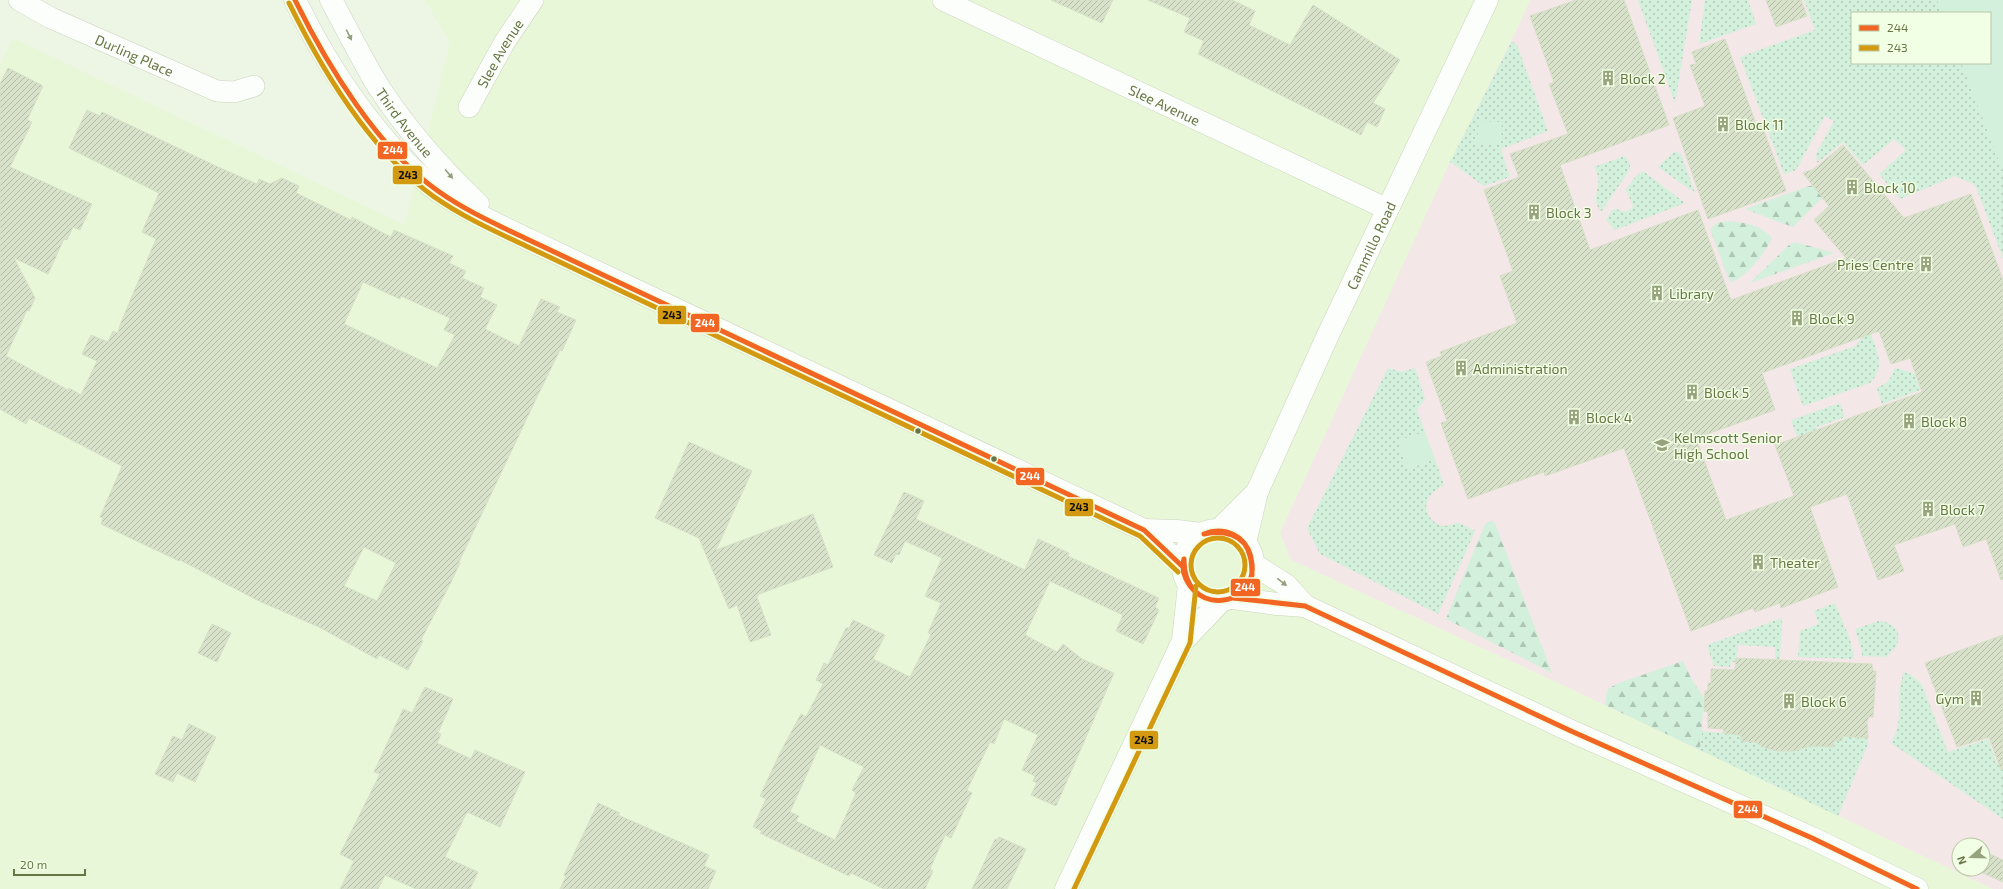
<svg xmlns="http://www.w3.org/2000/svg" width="2003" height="889" font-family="'Exo 2',sans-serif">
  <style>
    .residential { fill: #e8f7d8 }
    .education { fill: #f4e7e7; fill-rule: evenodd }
    .grass { fill: url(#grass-dots); fill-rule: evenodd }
    .forest { fill: url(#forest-firs) }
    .park { fill: #d2f0dc }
    .building { fill: url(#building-hatch); stroke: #d6dfc7; fill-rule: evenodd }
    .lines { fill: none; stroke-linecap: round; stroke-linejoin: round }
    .street-casing { stroke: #cbd4bd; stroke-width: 22 }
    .secondary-casing { stroke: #ccd5be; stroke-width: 23 }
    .street { stroke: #fcfefb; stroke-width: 21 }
    .secondary { stroke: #fcfefb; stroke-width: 22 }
    .bus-1-casing { stroke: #f1ffe5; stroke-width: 8 }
    .bus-2-casing { stroke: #f1ffe5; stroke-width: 8 }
    .bus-1 { stroke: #f26522; stroke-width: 5 }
    .bus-2 { stroke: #d39a11; stroke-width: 5 }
    .oneway { fill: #949f7b }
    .bus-dot { fill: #677644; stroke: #f1ffe5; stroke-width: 1.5 }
    .labels { text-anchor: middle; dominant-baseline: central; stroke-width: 3; stroke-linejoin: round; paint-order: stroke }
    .street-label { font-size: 14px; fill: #677644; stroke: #f1ffe5 }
    .poi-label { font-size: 14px; fill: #677644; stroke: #f1ffe5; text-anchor: start }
    .line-badge { stroke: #f1ffe5; stroke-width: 1.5 }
    .badge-label { font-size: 11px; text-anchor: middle; font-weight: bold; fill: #fff }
    .pale-badge-label { font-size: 11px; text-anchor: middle; font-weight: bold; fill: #111 }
  </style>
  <defs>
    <pattern id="grass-dots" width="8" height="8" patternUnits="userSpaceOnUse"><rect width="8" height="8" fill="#d2f0dc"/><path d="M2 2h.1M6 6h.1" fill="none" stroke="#aec7b4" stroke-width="1.8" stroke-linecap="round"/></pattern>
    <pattern id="forest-firs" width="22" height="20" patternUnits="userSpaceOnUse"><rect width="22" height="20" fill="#d2f0dc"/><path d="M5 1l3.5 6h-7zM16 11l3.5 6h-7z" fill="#aec7b4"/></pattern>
    <pattern id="building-hatch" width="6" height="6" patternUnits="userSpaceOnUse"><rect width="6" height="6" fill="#d8e1ca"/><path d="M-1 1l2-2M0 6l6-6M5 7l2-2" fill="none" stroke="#b3bba6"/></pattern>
  </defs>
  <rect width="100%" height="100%" fill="#edf6e5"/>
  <path class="residential" d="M 425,0 L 1531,0 L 1361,356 L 1280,533 L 1291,560 L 1567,687 L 1993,889 L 0,889 L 0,65 L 13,38 L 405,225 L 450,42 Z"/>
  <path class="education" d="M 1530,0 L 2003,0 L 2003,889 L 1993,889 L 1567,687 L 1291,560 L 1280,533 L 1450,162 L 1519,25 ZM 1852,13 L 1990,13 L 1990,63 L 1852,63 ZM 1959,845 L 1983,845 L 1983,869 L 1959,869 Z"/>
  <path class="grass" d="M 1638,0 L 1692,0 L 1675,103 Z
    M 1705,0 L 1748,0 L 1756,24 L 1699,44 Z
    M 1804,0 L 2003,0 L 2003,258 L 1975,185 L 1955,176 L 1900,199 L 1879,174 L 1906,150 L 1894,139 L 1863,165 L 1843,142 L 1817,163 L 1816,154 L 1834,121 L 1825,116 L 1796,170 L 1784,174 L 1740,57 L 1815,30 ZM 1852,13 L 1990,13 L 1990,63 L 1852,63 Z
    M 1512,41 L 1517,45 L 1548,131 L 1501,149 L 1510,177 L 1484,186 L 1450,162 Z
    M 1675,151 L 1681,154 L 1695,193 L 1658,167 Z
    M 1625,156 L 1630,164 L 1630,169 L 1601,212 C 1590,196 1601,190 1598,176 C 1598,173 1595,170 1594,167 Z
    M 1643,171 L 1685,203 L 1615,230 L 1606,220 L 1612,210 L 1616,209 L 1626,212 L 1632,208 L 1633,205 L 1626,190 L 1635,177 Z
    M 1870,332 C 1877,350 1886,367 1870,383 L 1803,406 L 1790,369 L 1856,346 L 1864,334 Z
    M 1388,368 L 1402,372 L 1415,368 L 1425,399 L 1417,410 L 1425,432 L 1398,441 L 1408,469 L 1435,459 L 1444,485 C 1427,493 1418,510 1436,523 C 1444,529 1450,524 1457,523 C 1462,523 1470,529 1475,531 L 1438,614 L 1320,554 L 1307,528 Z
    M 1895,368 L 1914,373 L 1920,390 L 1882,404 L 1877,388 L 1888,382 Z
    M 1840,403 L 1845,417 L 1816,427 L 1835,479 L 1815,486 L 1791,420 Z
    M 1835,603 C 1842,622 1852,638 1854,659 L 1798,657 L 1800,631 L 1819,624 L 1814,611 Z
    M 1782,618 L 1780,659 L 1775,659 L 1775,647 L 1738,645 L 1736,662 L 1731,662 L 1730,667 L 1714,666 L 1707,645 Z
    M 1879,621 C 1889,621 1901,629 1898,641 C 1897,647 1890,653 1887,657 L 1862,656 L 1862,651 L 1855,629 Z
    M 1904,672 L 1911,675 L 1921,683 L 1948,752 L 1988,739 L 1997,764 L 2003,762 L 2003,819 L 1891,743 C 1906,717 1894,698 1904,672 Z
    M 1702,731 L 1741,735 L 1741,741 L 1754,742 L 1766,748 L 1778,751 L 1793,751 L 1810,746 L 1832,747 L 1833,740 L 1841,741 L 1842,736 L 1868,738 L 1868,744 L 1838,816 L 1700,750 Z"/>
  <path class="forest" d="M 1817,185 L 1823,197 L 1793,227 L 1745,209 L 1809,186 Z
    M 1728,221 C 1745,223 1760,224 1772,238 C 1767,250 1744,281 1730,282 L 1710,229 L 1717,223 Z
    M 1795,242 L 1834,253 L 1750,283 L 1789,245 Z
    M 1490,521 L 1494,522 L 1496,526 L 1552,673 L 1446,619 L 1485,524 Z
    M 1683,661 L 1691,678 L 1704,698 L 1700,750 L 1605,705 L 1607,690 L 1616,684 Z"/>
  <path class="park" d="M 1937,0 L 2003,0 L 2003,171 L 1961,63 L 1990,63 L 1990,13 L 1942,13 Z
    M 1479,121 L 1502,122 L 1501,145 L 1477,143 Z
    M 1425,432 L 1435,459 L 1408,469 L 1398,441 Z"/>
  <path class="building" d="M 1051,0 L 1113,0 L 1102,23 Z
    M 1148,0 L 1232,0 L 1255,11 L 1249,25 L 1290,45 L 1313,5 L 1400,60 L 1373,103 L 1385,109 L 1377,127 L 1367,122 L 1361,135 L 1198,54 L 1204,41 L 1184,32 L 1190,18 Z
    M 1576,0 L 1624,0 L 1669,125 L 1560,165 L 1590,250 L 1698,210 L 1731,300 L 1846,258 L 1814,220 L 1829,206 L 1803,173 L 1814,169 L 1843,145 L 1904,218 L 1971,194 L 2003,280 L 2003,579 L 2001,580 L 1986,539 L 1963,547 L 1955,524 L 1894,545 L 1904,571 L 1878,580 L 1847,494 L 1810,507 L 1838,587 L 1781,608 L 1780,603 L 1755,612 L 1753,608 L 1691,631 L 1624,448 L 1545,476 L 1544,472 L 1468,499 L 1441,423 L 1447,421 L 1426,362 L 1442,356 L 1440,352 L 1517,323 L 1500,276 L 1513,271 L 1484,190 L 1519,177 L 1510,154 L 1568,134 L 1549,84 L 1554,82 L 1530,16 ZM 1879,331 L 1891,364 L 1910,358 L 1922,392 L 1775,445 L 1794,496 L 1726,520 L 1696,438 L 1775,410 L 1762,373 Z
    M 1766,0 L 1801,0 L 1807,16 L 1776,27 Z
    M 1725,39 L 1756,124 L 1761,123 L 1786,191 L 1708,219 L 1673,118 L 1705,106 L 1690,65 L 1696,64 L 1692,52 Z
    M 8,68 L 43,86 L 27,120 L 32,122 L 10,167 L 92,204 L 80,230 L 73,227 L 67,240 L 64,239 L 48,274 L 14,258 L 35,298 L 29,311 L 27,310 L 6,356 L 68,390 L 69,388 L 81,395 L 97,361 L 82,354 L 91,335 L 108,342 L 113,331 L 118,333 L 120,325 L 156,239 L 142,232 L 159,193 L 69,148 L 87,110 L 100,116 L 102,112 L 218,167 L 257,184 L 259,179 L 270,184 L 282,178 L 299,186 L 296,193 L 351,220 L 352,217 L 391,237 L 394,230 L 453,256 L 449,263 L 466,271 L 462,278 L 484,288 L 480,297 L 497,305 L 485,329 L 519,346 L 541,299 L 560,307 L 557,312 L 576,320 L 562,351 L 560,350 L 536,399 L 459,562 L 460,563 L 451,582 L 421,640 L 423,641 L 408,670 L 379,655 L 377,659 L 319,627 L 259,601 L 180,560 L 179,561 L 101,524 L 103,518 L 100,517 L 122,466 L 29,418 L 26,424 L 0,409 L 0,84 ZM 363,282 L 400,299 L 401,296 L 450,318 L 444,330 L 455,335 L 437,368 L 344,324 ZM 364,547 L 396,563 L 377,601 L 344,586 Z
    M 689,442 L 752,471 L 716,550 L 813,514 L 833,567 L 759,594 L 757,597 L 771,635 L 750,642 L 737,605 L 729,609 L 699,538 L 655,518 Z
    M 904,492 L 924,501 L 916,519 L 1025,570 L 1038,539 L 1069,553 L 1068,556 L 1159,598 L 1155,607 L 1159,610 L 1143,644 L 1116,631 L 1123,615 L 1050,581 L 1025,635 L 1057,652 L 1063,644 L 1082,659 L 1114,673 L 1056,806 L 1031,795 L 1037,783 L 1033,781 L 1035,776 L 1022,770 L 1038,735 L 1004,719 L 994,744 L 990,742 L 967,790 L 972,793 L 951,838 L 945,835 L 930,869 L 933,871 L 925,889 L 884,889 L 851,873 L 849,876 L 760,833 L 762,831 L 753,827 L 766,799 L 760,796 L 780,753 L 801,714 L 806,717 L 823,684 L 816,680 L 824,663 L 828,665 L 846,628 L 849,628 L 853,620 L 885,635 L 873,659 L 910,677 L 920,657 L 931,634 L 928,633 L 941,603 L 925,596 L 942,558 L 905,541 L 899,555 L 896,554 L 892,563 L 874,555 ZM 820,745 L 864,767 L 852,790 L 856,793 L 835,840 L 796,821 L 799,816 L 790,812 Z
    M 212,624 L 231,633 L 217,662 L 198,653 Z
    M 2003,635 L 2003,769 L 2001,770 L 1989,737 L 1957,747 L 1925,663 Z
    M 1736,658 L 1872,664 L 1873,671 L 1876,671 L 1873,717 L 1869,717 L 1867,721 L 1868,738 L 1842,736 L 1842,741 L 1834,740 L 1833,747 L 1810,746 L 1793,751 L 1778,751 L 1766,748 L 1755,742 L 1741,741 L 1741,735 L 1723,733 L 1724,729 L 1708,728 L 1708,712 L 1704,711 L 1705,691 L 1708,691 L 1708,683 L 1711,683 L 1711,669 L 1735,670 Z
    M 425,687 L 453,699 L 438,733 L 441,734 L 437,743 L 471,759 L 475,750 L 525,772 L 500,827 L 467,812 L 445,857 L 478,872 L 470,889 L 416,889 L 385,875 L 378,889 L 340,889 L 354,861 L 340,854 L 380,774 L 374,772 L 403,709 L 412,713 Z
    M 189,724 L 216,737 L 195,782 L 177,773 L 173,782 L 155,774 L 173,736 L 182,740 Z
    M 598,803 L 620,813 L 618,815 L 709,855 L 704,866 L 716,871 L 708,889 L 560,889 L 566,876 L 564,875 Z
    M 999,837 L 1026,849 L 1007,889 L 972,889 L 995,839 L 997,840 Z
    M 1983,851 L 2003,860 L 2003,882 L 1983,873 Z"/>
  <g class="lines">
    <g class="street-casing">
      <g id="street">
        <path id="s1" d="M 19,0 L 51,18 L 217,91 L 234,92 L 254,86"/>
        <path id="s2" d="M 943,0 L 1387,209"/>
        <path id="s3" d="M 469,107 L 504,43 L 533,0"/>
      </g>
    </g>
    <g class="secondary-casing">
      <g id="secondary">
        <path d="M 295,0 C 322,56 352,103 393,149 C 407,164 421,179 438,191 C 466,210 498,225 529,240 L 1144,530 L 1183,567"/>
        <path id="s4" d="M 331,0 C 347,29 361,58 378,86 C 406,129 441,169 478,204"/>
        <circle cx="1218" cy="565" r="35"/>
        <path d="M 1144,530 L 1177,531 L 1201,534"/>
        <path d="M 1219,530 L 1257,492"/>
        <path id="s5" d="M 1245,543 L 1257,492 L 1328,335 L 1487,0"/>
        <path d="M 1253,564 L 1286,585 L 1305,606 L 1571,731 L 1812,838 L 1917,889"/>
        <path d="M 1233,598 L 1277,604 L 1305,606"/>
        <path d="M 1183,641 L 1189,585"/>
        <path d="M 1066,889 L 1183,641 L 1221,601"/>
      </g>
    </g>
    <use href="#street" class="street"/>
    <use href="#secondary" class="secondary"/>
    <g class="bus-1-casing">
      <path id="bus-1" d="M 295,0 C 327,65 378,149 438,191 C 466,211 498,225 529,240 L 1144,530 L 1183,567
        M 1204,534 C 1222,530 1245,533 1250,556 C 1252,562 1252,569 1252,575
        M 1184,559 C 1183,618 1257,609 1252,564 C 1251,553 1248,545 1239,538 C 1229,530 1215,529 1204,534
        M 1184,559 C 1180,572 1188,586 1198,594
        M 1233,598 L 1305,606 L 1571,731 L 1812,838 L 1917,889"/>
    </g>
    <g class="bus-2-casing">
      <path id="bus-2" d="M 289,3 C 322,70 371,151 433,196 C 461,216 494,231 526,246 L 1140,536 L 1178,572
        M1191 565a27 27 0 1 1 54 0a27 27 0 1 1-54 0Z
        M 1074,889 L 1190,643 L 1196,586"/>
    </g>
    <use href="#bus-1" class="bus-1"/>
    <use href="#bus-2" class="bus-2"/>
  </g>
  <defs><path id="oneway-solid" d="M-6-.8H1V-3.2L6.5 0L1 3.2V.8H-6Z"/></defs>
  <g class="oneway">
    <use href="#oneway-solid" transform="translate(349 35) rotate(63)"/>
    <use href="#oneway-solid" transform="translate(449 174) rotate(50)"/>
    <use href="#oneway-solid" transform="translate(1282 582) rotate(38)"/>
  </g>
  <defs>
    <g id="building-bare" transform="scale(1.2)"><path d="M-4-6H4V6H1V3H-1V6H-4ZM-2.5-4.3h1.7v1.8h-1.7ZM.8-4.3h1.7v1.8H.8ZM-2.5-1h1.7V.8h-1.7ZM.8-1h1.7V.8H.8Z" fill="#96a37c" stroke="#f1ffe5" stroke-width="2.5" paint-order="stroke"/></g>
    <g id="school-bare" transform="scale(1.2)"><path d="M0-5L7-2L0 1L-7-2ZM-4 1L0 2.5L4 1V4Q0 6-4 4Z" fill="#96a37c" stroke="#f1ffe5" stroke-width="2.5" paint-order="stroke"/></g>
  </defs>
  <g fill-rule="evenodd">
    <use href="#building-bare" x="1608" y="78"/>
    <use href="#building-bare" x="1723" y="124"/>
    <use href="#building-bare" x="1852" y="187"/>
    <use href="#building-bare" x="1534" y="212"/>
    <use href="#building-bare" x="1926" y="264"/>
    <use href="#building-bare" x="1657" y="293"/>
    <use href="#building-bare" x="1797" y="318"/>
    <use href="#building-bare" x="1461" y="368"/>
    <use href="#building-bare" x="1692" y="392"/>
    <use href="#building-bare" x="1574" y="417"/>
    <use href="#building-bare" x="1909" y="421"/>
    <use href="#school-bare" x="1662" y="445"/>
    <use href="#building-bare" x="1928" y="509"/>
    <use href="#building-bare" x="1758" y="562"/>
    <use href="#building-bare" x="1976" y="698"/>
    <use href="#building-bare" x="1789" y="701"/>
  </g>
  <g class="bus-dot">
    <circle cx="918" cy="431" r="3.5"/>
    <circle cx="994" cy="459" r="3.5"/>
  </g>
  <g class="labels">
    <g class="street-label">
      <text stroke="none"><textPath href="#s3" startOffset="62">Slee Avenue</textPath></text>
      <text stroke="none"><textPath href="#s1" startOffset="128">Durling Place</textPath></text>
      <text stroke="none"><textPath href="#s2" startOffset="245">Slee Avenue</textPath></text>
      <text stroke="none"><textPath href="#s4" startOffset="143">Third Avenue</textPath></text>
      <text stroke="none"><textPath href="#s5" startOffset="324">Cammillo Road</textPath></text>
    </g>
    <g class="poi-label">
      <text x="1620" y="78">Block 2</text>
      <text x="1735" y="124">Block 11</text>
      <text x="1864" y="187">Block 10</text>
      <text x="1546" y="212">Block 3</text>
      <text x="1914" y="264" text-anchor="end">Pries Centre</text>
      <text x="1669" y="293">Library</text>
      <text x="1809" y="318">Block 9</text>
      <text x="1473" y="368">Administration</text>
      <text x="1704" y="392">Block 5</text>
      <text x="1586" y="417">Block 4</text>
      <text x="1921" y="421">Block 8</text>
      <text x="1674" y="437">Kelmscott Senior<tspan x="1674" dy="16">High School</tspan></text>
      <text x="1940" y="509">Block 7</text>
      <text x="1770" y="562">Theater</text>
      <text x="1964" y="698" text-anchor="end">Gym</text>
      <text x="1801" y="701">Block 6</text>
    </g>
  </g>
  <g class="line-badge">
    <rect x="377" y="141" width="31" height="19" rx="4" fill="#f26522"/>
    <rect x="392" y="165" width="31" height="20" rx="4" fill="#d39a11"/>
    <rect x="657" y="305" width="30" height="20" rx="4" fill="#d39a11"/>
    <rect x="690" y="313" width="30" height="20" rx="4" fill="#f26522"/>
    <rect x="1015" y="467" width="30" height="19" rx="4" fill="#f26522"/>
    <rect x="1064" y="498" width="30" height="19" rx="4" fill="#d39a11"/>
    <rect x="1230" y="578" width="31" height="19" rx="4" fill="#f26522"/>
    <rect x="1129" y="730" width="30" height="20" rx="4" fill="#d39a11"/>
    <rect x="1733" y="800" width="30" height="19" rx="4" fill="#f26522"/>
  </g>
  <g class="badge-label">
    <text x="393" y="154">244</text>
    <text x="705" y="327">244</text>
    <text x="1030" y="480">244</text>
    <text x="1245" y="591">244</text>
    <text x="1748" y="813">244</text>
  </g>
  <g class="pale-badge-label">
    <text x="408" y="179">243</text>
    <text x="672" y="319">243</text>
    <text x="1079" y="511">243</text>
    <text x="1144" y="744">243</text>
  </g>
  <rect x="1851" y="12" width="140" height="52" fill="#f1ffe5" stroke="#bac8a5"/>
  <rect x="1859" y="25" width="20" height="6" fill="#f26522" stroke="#bac8a5"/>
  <text x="1887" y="32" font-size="12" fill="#677644">244</text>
  <rect x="1859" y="45" width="20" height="6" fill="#d39a11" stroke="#bac8a5"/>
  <text x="1887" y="52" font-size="12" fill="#677644">243</text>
  <g transform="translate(1971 857) rotate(250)"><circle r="19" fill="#f1ffe5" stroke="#bac8a5"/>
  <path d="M0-3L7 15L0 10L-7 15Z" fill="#96a37c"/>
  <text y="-6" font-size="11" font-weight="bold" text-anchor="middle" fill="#677644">N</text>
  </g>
  <path d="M14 869v6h71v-6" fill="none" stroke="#677644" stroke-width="2"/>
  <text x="20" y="869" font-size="12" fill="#677644" stroke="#f1ffe5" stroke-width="3" paint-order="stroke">20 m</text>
</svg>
